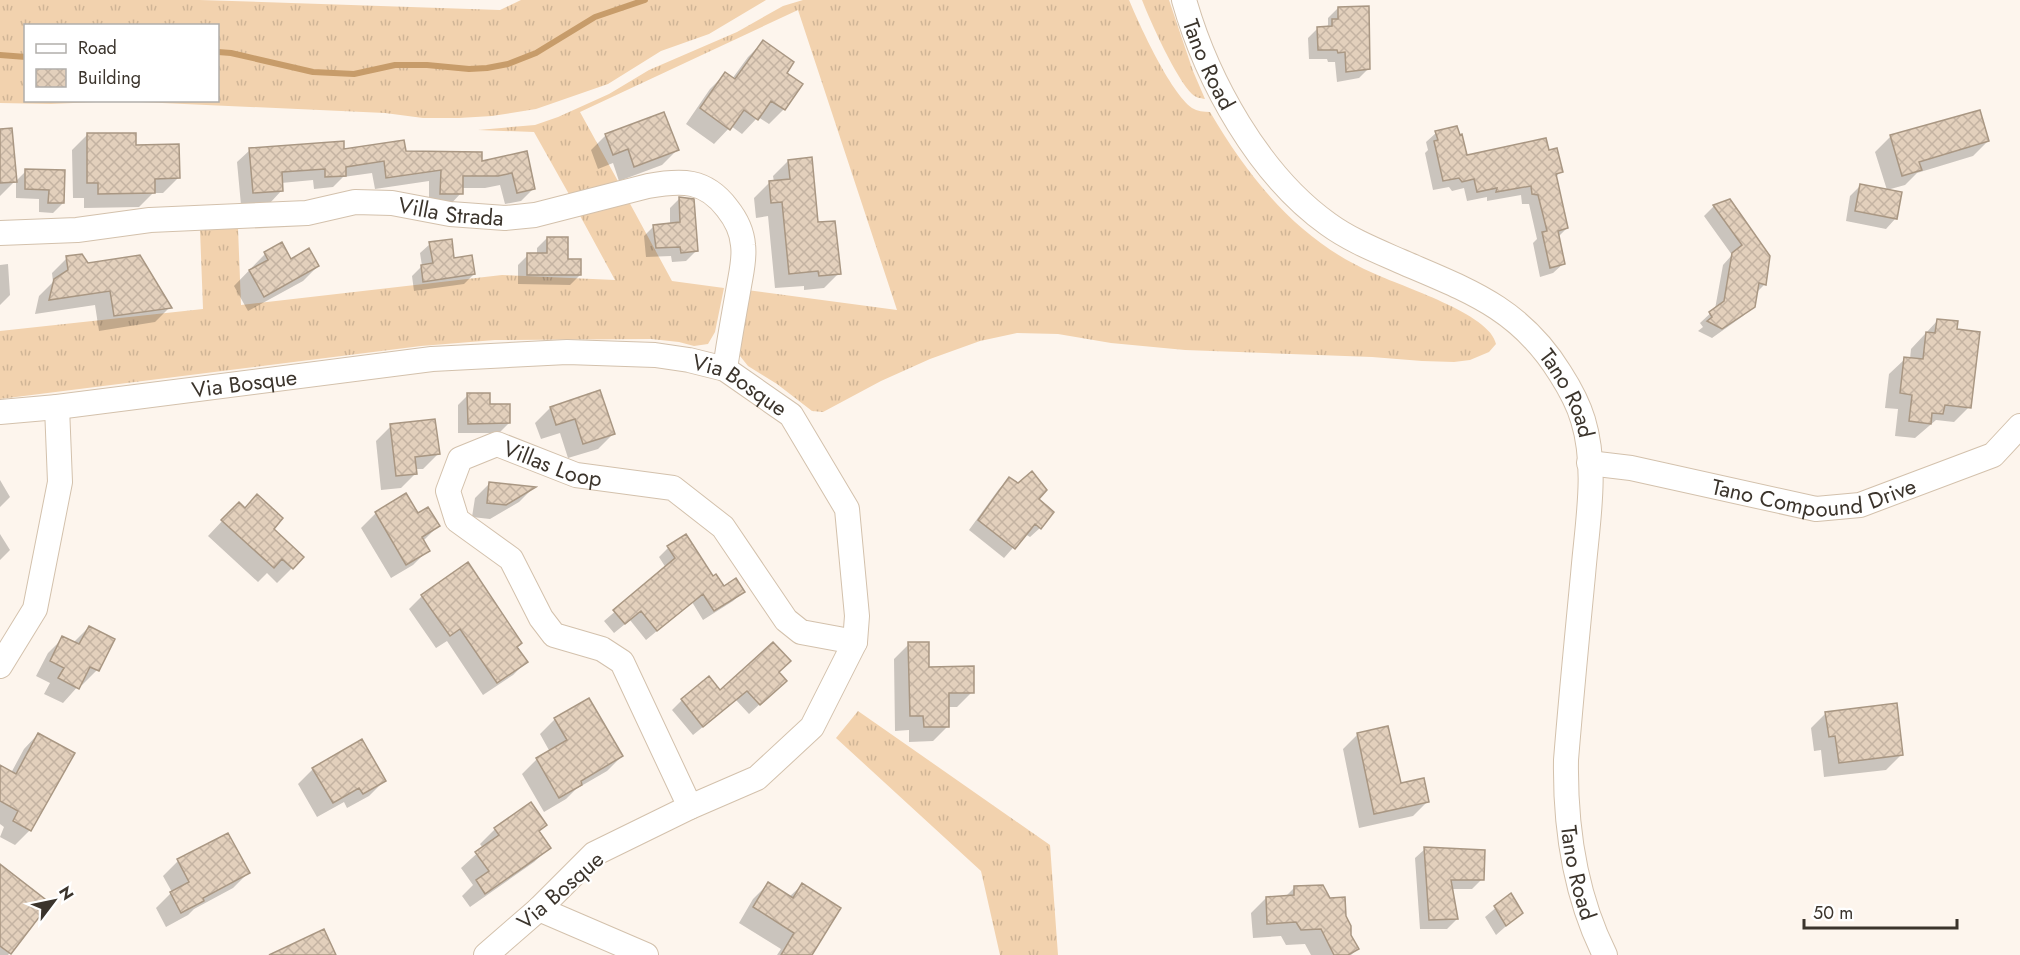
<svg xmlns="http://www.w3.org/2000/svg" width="2020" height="955" font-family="Jost,sans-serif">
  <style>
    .grass { fill: url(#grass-tufts); fill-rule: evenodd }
    .shadow { fill: #0003 }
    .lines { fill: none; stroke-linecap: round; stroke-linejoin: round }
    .stream { stroke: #c79c6a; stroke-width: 6 }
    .building { fill: url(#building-cross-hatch); stroke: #a99783; stroke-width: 1.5 }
    .minor-casing { stroke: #d3c1ac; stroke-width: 26 }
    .minor { stroke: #fff; stroke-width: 24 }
    .labels { text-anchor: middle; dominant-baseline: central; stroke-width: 4.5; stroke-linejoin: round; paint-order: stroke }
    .street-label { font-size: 22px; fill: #3b342c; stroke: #fff }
  </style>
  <defs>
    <pattern id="grass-tufts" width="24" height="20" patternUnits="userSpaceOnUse" patternTransform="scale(1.5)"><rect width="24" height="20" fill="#f2d2ae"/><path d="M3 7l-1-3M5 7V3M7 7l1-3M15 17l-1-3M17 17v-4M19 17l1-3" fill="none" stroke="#d0b596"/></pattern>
    <pattern id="building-cross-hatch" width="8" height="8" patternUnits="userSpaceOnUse" patternTransform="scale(1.5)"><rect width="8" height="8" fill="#e3d0bc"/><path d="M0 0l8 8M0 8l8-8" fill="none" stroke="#c4b3a2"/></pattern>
  </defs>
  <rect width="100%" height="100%" fill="#fdf5ed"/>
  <path class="grass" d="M 0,0 L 200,0 L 500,10 L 521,0 L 766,0 L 709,34 L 661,51 L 608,84 L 536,109 L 492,116 L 459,118 L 423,118 L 385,113 L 118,101 L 51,104 L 0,103 ZM 26,26 L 218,26 L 218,100 L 26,100 Z
    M 803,0 L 1129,0 C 1140,26 1170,92 1192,108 C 1197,111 1204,112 1210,112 C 1250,180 1299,241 1373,273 C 1400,286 1491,314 1496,344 L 1489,352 L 1470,360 L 1454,362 L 1422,361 L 1372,357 L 1185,350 L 1111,343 L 1058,334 L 1017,333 L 980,341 L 930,359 L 881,381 L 823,412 L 812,411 L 777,384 L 748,366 L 740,356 L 736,344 L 747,290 L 897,310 L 798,10 L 580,112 L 619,183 L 570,196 L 534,132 L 478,130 L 535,125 L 558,117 L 609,94 L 649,70 L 737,32 L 783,6 Z
    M 1142,0 L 1169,0 L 1193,71 L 1205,99 C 1200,98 1196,98 1192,94 C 1177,80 1150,21 1142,0 Z
    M 628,200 L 672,281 L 724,288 L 715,332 L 708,344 L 694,346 L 679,342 L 651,339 L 495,340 L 421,346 L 0,399 L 0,331 L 203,309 L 200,229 L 238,228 L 241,305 L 502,275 L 615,280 L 578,212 Z
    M 858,711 L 1050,845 L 1058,955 L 1000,955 L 981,871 L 836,738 Z"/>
  <path class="shadow" d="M 1338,8 L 1369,68 L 1359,78 L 1337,82 L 1335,62 L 1328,62 L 1327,59 L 1309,59 L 1308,38 L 1318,28 L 1326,28 L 1328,25 L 1328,18 Z
    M 763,42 L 785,73 L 801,84 L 784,109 L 769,124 L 758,117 L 742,134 L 731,126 L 714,144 L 686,124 L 710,89 L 725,74 L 732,79 L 748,57 Z
    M 1436,133 L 1466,157 L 1548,151 L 1561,171 L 1555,178 L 1567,228 L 1558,237 L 1563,264 L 1553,273 L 1540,277 L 1533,243 L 1537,239 L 1529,204 L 1522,204 L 1521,195 L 1487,201 L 1487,197 L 1467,201 L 1464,188 L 1452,191 L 1449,187 L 1433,190 L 1425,153 L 1428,150 L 1426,142 Z
    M 87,135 L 134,146 L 178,178 L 163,193 L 153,193 L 139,207 L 84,208 L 84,198 L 73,198 L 72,150 Z
    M 606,135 L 677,150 L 662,165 L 619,181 L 613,163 L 598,169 L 591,150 Z
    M 1890,137 L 1988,141 L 1973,156 L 1917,173 L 1905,185 L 1887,190 L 1875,152 Z
    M 0,144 L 15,181 L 0,196 Z
    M 250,150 L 404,152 L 480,163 L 526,153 L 534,188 L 521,201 L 505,204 L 500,185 L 485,188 L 461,188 L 461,193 L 449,206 L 429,205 L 429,181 L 375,189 L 372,173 L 343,177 L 333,187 L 314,189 L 313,180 L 281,183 L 282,190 L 270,203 L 241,205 L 237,162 Z
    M 788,161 L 839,273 L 824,288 L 804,290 L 804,286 L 775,288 L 768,216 L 756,218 L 754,198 L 769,183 L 774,182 L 773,176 Z
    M 26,171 L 64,172 L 63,203 L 53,213 L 39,212 L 39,199 L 16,198 L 16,181 Z
    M 1860,186 L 1895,219 L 1886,229 L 1846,221 L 1850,196 Z
    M 679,199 L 696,251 L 686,261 L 672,262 L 671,256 L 646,257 L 644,236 L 654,226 L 670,225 L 670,208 Z
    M 1729,201 L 1765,284 L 1756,293 L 1754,306 L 1743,316 L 1712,338 L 1698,331 L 1703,327 L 1700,323 L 1715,309 L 1723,265 L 1732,255 L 1704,216 L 1714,206 Z
    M 547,238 L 580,275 L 570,285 L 518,284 L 518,265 L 528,255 L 537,255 L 537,248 Z
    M 282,244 L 291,261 L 318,266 L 303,281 L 248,311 L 234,286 L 265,254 Z
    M 430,244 L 453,260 L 474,274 L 464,284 L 414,291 L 412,276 L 422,266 L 420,253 Z
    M 67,258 L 87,265 L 170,307 L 155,322 L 99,331 L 95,305 L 35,314 L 39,296 L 53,282 L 52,273 Z
    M 8,264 L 10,295 L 0,305 L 0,265 Z
    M 1938,320 L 1969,407 L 1954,422 L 1936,420 L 1915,438 L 1895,436 L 1898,409 L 1885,408 L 1889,374 L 1905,359 L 1910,359 L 1911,349 Z
    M 600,392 L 613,434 L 598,449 L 568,458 L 560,433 L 541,439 L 535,423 L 550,408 Z
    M 468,395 L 489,405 L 509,423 L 499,433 L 458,433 L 458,405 Z
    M 391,426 L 438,454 L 423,469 L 416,469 L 416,473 L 401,488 L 381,490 L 376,441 Z
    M 1009,479 L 1036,499 L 1040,528 L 1030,537 L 1025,534 L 1004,558 L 969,530 L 999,489 Z
    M 0,480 L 10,497 L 0,507 Z
    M 490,483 L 533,488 L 519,502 L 490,519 L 472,517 L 475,498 Z
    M 376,513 L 417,515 L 438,526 L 423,541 L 428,550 L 413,565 L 391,578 L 361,528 Z
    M 224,519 L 271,529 L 292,568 L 277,583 L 267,573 L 258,582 L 208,536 Z
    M 0,534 L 10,550 L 0,560 Z
    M 668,548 L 712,578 L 723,588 L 743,591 L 733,601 L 703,620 L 692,602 L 646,640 L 630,620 L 614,633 L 604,621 L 666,568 L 659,557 Z
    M 468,564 L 526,662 L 513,675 L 483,695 L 447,641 L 436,648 L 409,609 L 422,596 Z
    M 89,627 L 97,670 L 82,685 L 80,684 L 63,703 L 44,694 L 50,683 L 36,676 L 48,653 L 63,638 L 73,643 Z
    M 909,644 L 928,668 L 972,692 L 957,707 L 947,707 L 948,726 L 933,741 L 909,742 L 909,730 L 895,731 L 894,659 Z
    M 777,672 L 775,690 L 749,714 L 736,700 L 693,735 L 672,710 L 682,700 L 720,692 Z
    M 588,700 L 622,756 L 607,771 L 576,789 L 566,799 L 544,812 L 522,774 L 537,759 L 550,752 L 540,734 L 555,719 Z
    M 1826,713 L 1901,755 L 1886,770 L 1824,777 L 1821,750 L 1814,751 L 1811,728 Z
    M 38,734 L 73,753 L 30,830 L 15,845 L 0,837 L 4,827 L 0,824 L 0,767 L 11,773 L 24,749 Z
    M 1358,734 L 1399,785 L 1428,801 L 1413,816 L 1359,828 L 1343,749 Z
    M 313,769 L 384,781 L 369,796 L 347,808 L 344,802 L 317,817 L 298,784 Z
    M 495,829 L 538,832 L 549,848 L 534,862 L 470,907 L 462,896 L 473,885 L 461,868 L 483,848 L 480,844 Z
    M 1425,849 L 1482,879 L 1472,889 L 1451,889 L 1457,919 L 1447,929 L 1420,929 L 1415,858 Z
    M 178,861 L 248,873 L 233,888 L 194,909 L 188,915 L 166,927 L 156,908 L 172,892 L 163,876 Z
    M 0,866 L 48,903 L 8,955 L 0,955 Z
    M 768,884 L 789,897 L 802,885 L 810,955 L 777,955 L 781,949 L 739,923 L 753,899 Z
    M 1294,888 L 1344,916 L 1350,935 L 1357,949 L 1351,955 L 1311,955 L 1305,944 L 1286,945 L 1281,936 L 1253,938 L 1251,913 L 1266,898 L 1285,897 Z
    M 1511,895 L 1521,913 L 1496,935 L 1485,917 Z"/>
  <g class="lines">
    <path class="stream" d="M 218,52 L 231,53 L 313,72 L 354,74 L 395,65 L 427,65 L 469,69 L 487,68 L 508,64 L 536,53 L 595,17 L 645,0
      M 0,55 L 26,57"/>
  </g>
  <path class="building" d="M 1369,6 L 1370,69 L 1346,72 L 1345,52 L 1338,53 L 1337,50 L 1318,50 L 1317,27 L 1332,26 L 1332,19 L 1338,19 L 1338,7 Z
    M 763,40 L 794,62 L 787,73 L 803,84 L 785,110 L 771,101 L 758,120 L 744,110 L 730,130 L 700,108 L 725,72 L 735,79 Z
    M 1980,110 L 1989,141 L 1919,162 L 1922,170 L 1902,176 L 1890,135 Z
    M 664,112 L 679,150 L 634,167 L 628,149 L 613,155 L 605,134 Z
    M 1457,126 L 1460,135 L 1462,134 L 1467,155 L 1546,138 L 1549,150 L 1557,148 L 1563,172 L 1556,174 L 1568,228 L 1558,231 L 1565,264 L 1550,268 L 1542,232 L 1547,231 L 1538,195 L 1532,194 L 1531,186 L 1496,192 L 1497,188 L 1477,192 L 1474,179 L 1462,182 L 1459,178 L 1443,181 L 1434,141 L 1438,140 L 1435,131 Z
    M 12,128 L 17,182 L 0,183 L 0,129 Z
    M 87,133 L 136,133 L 136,145 L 179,144 L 180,178 L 155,179 L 155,193 L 98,194 L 98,183 L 87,183 Z
    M 404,140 L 406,151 L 482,152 L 482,161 L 527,151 L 535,189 L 517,193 L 512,173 L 498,176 L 463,176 L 463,194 L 440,194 L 441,170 L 386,178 L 384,161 L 346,167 L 346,176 L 325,177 L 325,169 L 282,172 L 283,191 L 253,193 L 249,148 L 344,141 L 344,149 Z
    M 812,157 L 818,222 L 835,221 L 841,274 L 819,276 L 818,271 L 789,274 L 782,202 L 771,203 L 769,181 L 790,179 L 788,160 Z
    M 25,169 L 65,170 L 64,203 L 48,203 L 49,190 L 25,189 Z
    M 1860,184 L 1902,192 L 1897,219 L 1855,211 Z
    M 679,197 L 694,199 L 698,251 L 681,253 L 680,247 L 656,248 L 653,225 L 680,222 Z
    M 1730,199 L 1770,256 L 1766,285 L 1759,283 L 1755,307 L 1722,329 L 1707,321 L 1712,317 L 1709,312 L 1724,301 L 1732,253 L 1742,245 L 1713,205 Z
    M 547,237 L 568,237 L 568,259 L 581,259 L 581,275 L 527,275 L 527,253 L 547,253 Z
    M 452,239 L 454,258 L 472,255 L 475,274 L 423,282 L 421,265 L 433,263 L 429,242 Z
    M 282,242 L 291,259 L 309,248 L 319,266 L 264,297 L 249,270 L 268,260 L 264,252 Z
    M 82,254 L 88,263 L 140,255 L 172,308 L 114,316 L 110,291 L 49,300 L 54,279 L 68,270 L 66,256 Z
    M 1937,319 L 1958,321 L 1957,329 L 1980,332 L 1971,408 L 1945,405 L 1943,414 L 1932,413 L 1931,424 L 1909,421 L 1912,395 L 1900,393 L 1904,357 L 1923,359 L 1926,332 L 1935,333 Z
    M 600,390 L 615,434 L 583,444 L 575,419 L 556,425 L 550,407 Z
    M 467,393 L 490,393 L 490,404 L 510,404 L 510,423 L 468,424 Z
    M 435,419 L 440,454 L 415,457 L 417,474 L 396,476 L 390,424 Z
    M 1032,471 L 1047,490 L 1039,499 L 1054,512 L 1041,529 L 1035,524 L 1015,549 L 978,520 L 1009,477 L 1018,483 Z
    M 489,482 L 536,487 L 506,505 L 487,503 Z
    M 406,493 L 418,513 L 428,507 L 440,526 L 422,537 L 430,551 L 406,565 L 375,512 Z
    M 257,494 L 283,518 L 274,529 L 304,557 L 293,569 L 282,559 L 274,568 L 221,520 L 239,502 L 245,508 Z
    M 686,534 L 713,576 L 716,574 L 724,586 L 736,578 L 745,592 L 714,611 L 703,594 L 657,631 L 641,611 L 625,624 L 613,610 L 675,558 L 667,546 Z
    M 468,562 L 522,643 L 517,647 L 528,662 L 497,683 L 460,629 L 450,636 L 421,595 Z
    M 89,626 L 115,639 L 99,671 L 90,667 L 79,689 L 58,678 L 64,668 L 50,661 L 62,636 L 79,644 Z
    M 773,642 L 791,661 L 779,672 L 787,681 L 760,705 L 747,691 L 703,727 L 681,699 L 709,676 L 720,690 Z
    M 908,642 L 929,642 L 929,667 L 974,666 L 974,693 L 949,693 L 949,727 L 924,727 L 923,716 L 910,716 Z
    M 589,698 L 623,756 L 581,781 L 582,785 L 559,798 L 536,758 L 567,740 L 554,718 Z
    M 1897,703 L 1903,755 L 1839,763 L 1835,736 L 1829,737 L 1825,712 Z
    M 1388,726 L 1401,783 L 1424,778 L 1429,802 L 1374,814 L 1357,733 Z
    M 38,733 L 75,753 L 31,831 L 13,821 L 18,811 L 0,801 L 0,765 L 16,774 Z
    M 362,739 L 386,781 L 363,794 L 359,788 L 333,803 L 312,768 Z
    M 531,802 L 547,825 L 539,831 L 551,848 L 485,894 L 476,880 L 489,871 L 475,852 L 499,835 L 494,828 Z
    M 228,833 L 250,873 L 203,898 L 204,901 L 181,913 L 170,892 L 189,882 L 177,859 Z
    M 1424,847 L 1485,850 L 1484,880 L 1451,880 L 1458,919 L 1429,920 Z
    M 0,864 L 50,903 L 11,954 L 0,946 Z
    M 768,882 L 793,898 L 802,883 L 841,908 L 812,955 L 781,955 L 794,933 L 753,907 Z
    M 1323,885 L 1330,898 L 1345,897 L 1346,916 L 1351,926 L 1351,935 L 1359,949 L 1348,955 L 1334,955 L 1321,929 L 1301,930 L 1296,922 L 1267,924 L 1266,897 L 1294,895 L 1294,886 Z
    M 1511,893 L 1523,913 L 1506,926 L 1494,906 Z
    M 324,929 L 336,955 L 269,955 Z"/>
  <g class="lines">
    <g class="minor-casing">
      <g id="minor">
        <path id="s1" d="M 1184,0 C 1207,81 1259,175 1328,224 C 1350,240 1375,250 1400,261 C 1467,290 1519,307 1560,373 C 1569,387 1578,403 1583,420 C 1598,469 1587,525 1583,575 C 1577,637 1571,698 1566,760 C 1565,826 1575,895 1605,955"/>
        <path id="s2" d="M 0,233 L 77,230 L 150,220 L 307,213 L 355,202 L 392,203 L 450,214 L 505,218 L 535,215 L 648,186 C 681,180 705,179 727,208 C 735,218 742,231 743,245 C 745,258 741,274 739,286 C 734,314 729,341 725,369"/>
        <path id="s3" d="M 0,412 L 57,407 L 432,359 L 567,352 L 655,355 L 689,360 L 725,369 L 791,415 L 847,509 L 857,616 L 855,642 L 812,727 L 757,778 L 690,807 L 594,854 L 539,909 L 486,955"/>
        <path id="s4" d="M 1589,463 L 1631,468 L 1816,509 L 1860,505 L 1993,455 L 2020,426"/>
        <path d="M 0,666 L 35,609 L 60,482 L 57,407"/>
        <path id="s5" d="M 690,807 L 622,662 L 602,649 L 554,635 L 541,618 L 511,559 L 457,520 L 448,491 L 460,459 L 497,444 L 576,475 L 673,488 L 723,527 L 786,620 L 801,632 L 855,642"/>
        <path d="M 539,909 L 646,955"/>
      </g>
    </g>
    <use href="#minor" class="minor"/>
  </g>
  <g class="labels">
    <g class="street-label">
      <text stroke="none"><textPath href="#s1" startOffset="69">Tano Road</textPath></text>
      <text stroke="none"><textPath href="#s2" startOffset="454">Villa Strada</textPath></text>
      <text stroke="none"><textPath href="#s3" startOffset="246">Via Bosque</textPath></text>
      <text stroke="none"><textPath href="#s3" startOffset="750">Via Bosque</textPath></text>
      <text stroke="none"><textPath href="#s1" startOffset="573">Tano Road</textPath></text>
      <text stroke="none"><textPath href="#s5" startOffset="552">Villas Loop</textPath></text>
      <text stroke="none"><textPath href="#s4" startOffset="230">Tano Compound Drive</textPath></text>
      <text stroke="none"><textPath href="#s1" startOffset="1059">Tano Road</textPath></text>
      <text transform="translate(560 890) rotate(-41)">Via Bosque</text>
    </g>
  </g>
  <rect x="24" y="24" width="195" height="78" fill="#ffffff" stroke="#b1aeab" stroke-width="1.5"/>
  <rect x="36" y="44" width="30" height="9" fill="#ffffff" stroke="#b1aeab" stroke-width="1.5"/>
  <text x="78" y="54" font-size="18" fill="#3b342c">Road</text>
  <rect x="36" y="69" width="30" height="18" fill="url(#building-cross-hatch)" stroke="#b1aeab" stroke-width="1.5"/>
  <text x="78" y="84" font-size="18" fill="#3b342c">Building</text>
  <g transform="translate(54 901) rotate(58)" stroke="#ffffff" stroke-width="4.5" paint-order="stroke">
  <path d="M0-4.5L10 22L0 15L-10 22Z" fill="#3b342c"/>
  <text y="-9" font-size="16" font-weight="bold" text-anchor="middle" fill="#3b342c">N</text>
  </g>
  <path d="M1804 919v9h153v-9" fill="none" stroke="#3b342c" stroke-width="3"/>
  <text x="1813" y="919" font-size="18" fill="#3b342c" stroke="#ffffff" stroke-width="4.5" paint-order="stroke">50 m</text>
</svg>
